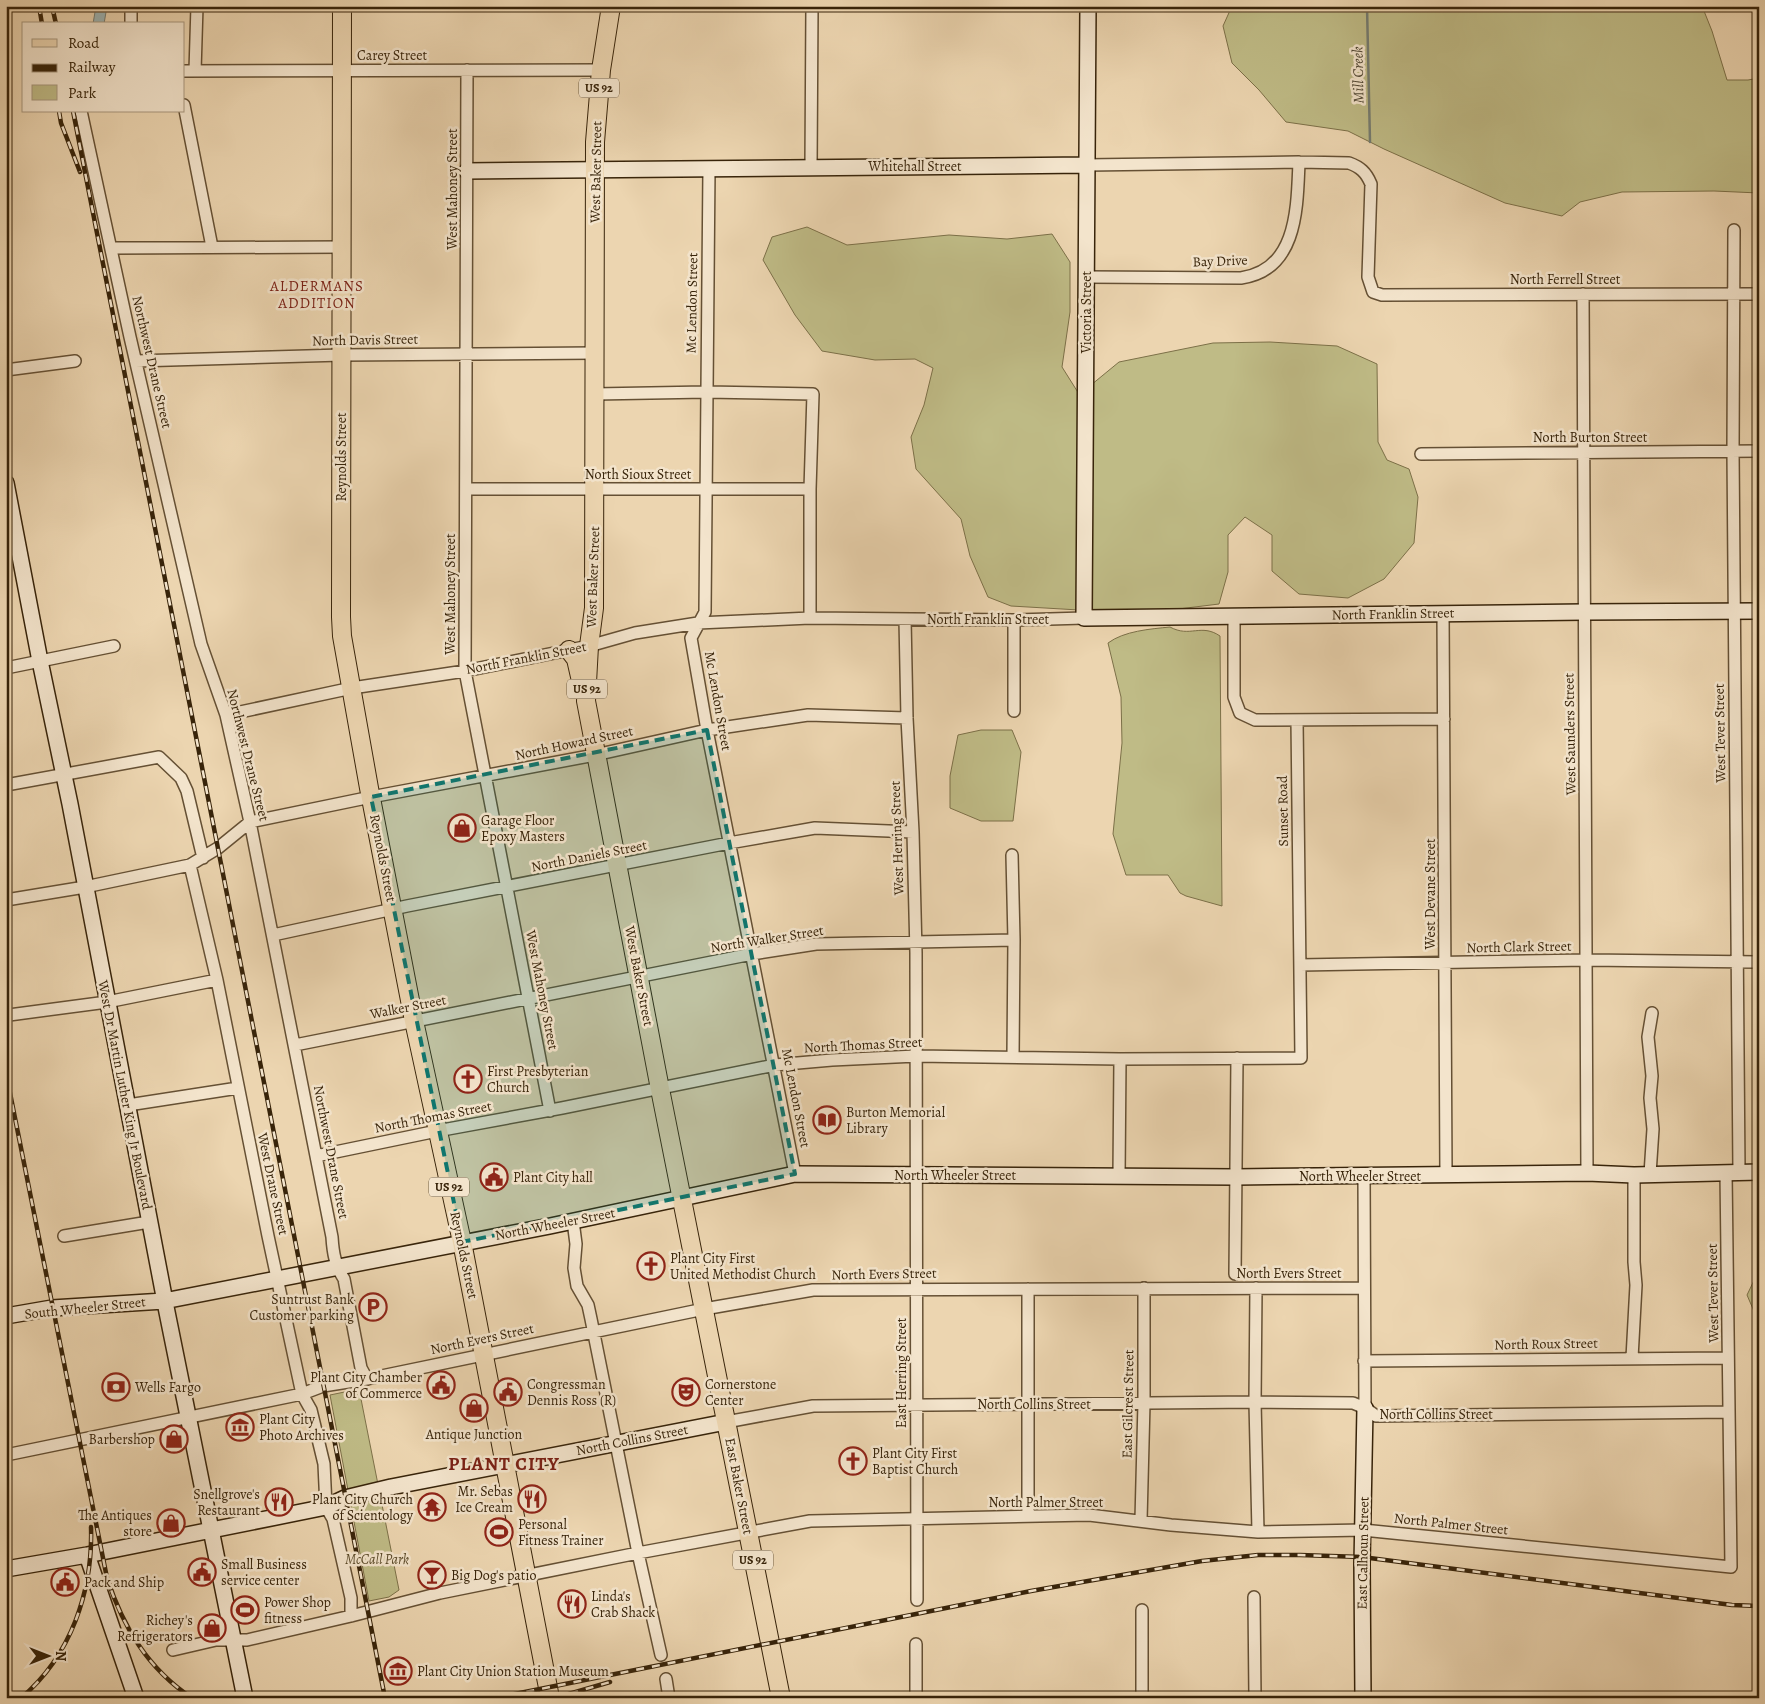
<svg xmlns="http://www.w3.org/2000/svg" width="1765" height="1704" font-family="Alegreya,serif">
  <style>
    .green { fill: #bfbb86; stroke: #7c7048 }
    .water { fill: #9db6b6; stroke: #757c71 }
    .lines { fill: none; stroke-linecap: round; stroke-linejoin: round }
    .stream { stroke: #757c71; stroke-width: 2.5 }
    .street-casing { stroke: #655034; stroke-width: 14 }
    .secondary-casing { stroke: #38240a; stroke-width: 18 }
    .primary-casing { stroke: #38240a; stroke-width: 20 }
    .street { stroke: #f3e4cc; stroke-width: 11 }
    .secondary { stroke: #f3e4cc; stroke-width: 15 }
    .primary { stroke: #ecd5b0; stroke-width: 18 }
    .rail-casing { stroke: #38240a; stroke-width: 4.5 }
    .rail { stroke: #f3e4cc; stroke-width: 2.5; stroke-dasharray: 8; stroke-linecap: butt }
    .marked { fill: #0f766e; fill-opacity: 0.2; stroke: #0f766e; stroke-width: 4; stroke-dasharray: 10 6; stroke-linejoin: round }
    .labels { text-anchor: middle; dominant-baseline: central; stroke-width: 5; stroke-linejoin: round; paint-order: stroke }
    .shield { fill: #f3e4cc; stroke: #705e44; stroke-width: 1 }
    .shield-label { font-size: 12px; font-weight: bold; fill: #38240a }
    .street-label { font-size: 14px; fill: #38240a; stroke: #f3e4cc }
    .poi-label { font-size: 14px; fill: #38240a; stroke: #f3e4cc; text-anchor: start }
    .park-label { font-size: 14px; font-style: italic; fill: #5a4a29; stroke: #f3e4cc }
    .water-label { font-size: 15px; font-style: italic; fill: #514835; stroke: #f3e4cc }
    .neighbourhood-label { font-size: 15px; letter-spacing: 1px; fill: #7a1f14; stroke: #f3e4cc }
    .district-label { font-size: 19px; font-weight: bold; letter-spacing: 1px; fill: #7a1f14; stroke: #f3e4cc }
  </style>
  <rect width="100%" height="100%" fill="#ecd5b0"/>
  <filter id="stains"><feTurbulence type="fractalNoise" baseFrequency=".004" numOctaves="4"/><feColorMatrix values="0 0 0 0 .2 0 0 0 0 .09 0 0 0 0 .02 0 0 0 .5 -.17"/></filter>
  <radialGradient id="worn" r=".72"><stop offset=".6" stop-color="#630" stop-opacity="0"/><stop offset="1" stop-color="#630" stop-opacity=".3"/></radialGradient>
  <path class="green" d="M 1232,6 L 1702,6 L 1712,31 L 1727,80 L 1748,80 L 1759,78 L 1759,193 L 1714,191 L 1622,192 L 1580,202 L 1562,216 L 1505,203 L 1384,149 L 1348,131 L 1286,122 L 1259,90 L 1232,63 L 1223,26 Z
    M 807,227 L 847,245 L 949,235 L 1007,239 L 1052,234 L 1070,262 L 1070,312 L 1062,367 L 1079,394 L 1079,610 L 1011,606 L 988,597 L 970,556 L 961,519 L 916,469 L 911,437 L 924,405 L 933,368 L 915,359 L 875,360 L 822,351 L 795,315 L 763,260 L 772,237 Z
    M 1270,342 L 1337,346 L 1377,364 L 1378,442 L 1387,460 L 1409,469 L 1418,497 L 1414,543 L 1384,579 L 1348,598 L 1299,594 L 1272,571 L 1272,535 L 1245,517 L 1228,535 L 1228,572 L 1219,604 L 1146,613 L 1090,611 L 1091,385 L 1119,362 L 1213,343 Z
    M 1170,627 C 1190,638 1201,623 1220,636 L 1222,906 L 1186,896 L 1180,893 L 1168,875 L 1126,875 L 1113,834 L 1122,743 L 1121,697 L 1108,643 C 1124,631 1150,629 1170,627 Z
    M 981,730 L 1012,730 L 1021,752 L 1013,821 L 981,821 L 950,808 L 950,776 L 958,735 Z
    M 1759,1270 L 1759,1323 L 1747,1295 Z
    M 359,1389 L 399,1590 L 389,1597 L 369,1601 L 330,1395 Z"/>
  <path class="water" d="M 96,6 L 107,6 L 104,24 L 93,24 Z"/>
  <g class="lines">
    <path class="stream" d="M 1367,6 L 1370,142"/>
    <g class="street-casing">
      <path id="street" d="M 131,24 L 131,6
        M 467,70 L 465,671 L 550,1111
        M 184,71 L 601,70
        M 195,71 L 197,6
        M 184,105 L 212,247
        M 81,111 L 130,337 L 201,644 L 226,715 L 250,822 L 332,1237 C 333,1253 335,1265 344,1279 L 361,1368 L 367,1379
        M 1087,165 L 1299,162 L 1349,163 C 1360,167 1366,172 1371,184 L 1368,277 L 1373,292 L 1382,295 L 1759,294
        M 811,166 L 812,6
        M 709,169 L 705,612 L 691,638 L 707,730 L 795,1174
        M 1734,230 L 1733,451 L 1739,1172
        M 111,248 L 342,247
        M 1087,277 L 1241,278 C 1298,270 1297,207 1299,162
        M 1583,294 L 1587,1173
        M 136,361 L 342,355 L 595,353
        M 6,370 L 75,361
        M 595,394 L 706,392 L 813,394 L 810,489 L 810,618
        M 1421,454 L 1759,451
        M 466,489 L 810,489
        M 1443,613 L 1446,1175
        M 1234,617 L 1234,697 L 1240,713 L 1255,720 L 1444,719
        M 905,619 L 907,718 L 913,832 L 916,953 L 917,1600
        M 1014,620 L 1014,711
        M 6,668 L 114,646
        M 226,715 L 352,688 L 465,671 L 589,646 L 635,633 L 698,623 L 810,618 L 1014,620 L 1084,618
        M 6,785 L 159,757 L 181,778 L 187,791 L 203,858
        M 1012,855 L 1014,940 L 1013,1057
        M 190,865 L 217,980 L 268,1236 L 302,1394 L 311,1410 L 324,1464 L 326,1507 L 333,1519 L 351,1598 L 351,1616
        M 6,900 L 85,887 L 190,865 L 218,848 L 250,822 L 371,797 L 595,755 L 707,730 L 808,715 L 907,718
        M 273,935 L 407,906 L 729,843 L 815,828 L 913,832
        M 1300,965 L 1587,960 L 1759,962
        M 9,1015 L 107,1002 L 217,980
        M 295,1045 L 752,954 L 816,944 L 1014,940
        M 128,1105 L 238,1088
        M 316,1156 L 437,1131 L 562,1108 L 775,1065 L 832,1060 L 916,1056 L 1120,1059 L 1301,1058 L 1297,720
        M 1650,1174 L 1653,1129 L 1650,1098 L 1652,1076 L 1648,1037 L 1652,1013
        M 1119,1176 L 1120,1059
        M 1364,1176 L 1365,1408
        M 573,1221 L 576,1244 L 574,1268 L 577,1286 L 588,1305 L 591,1319 L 638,1553 L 661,1655
        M 64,1236 L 149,1222
        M 1235,1274 L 1237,1058
        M 1256,1288 L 1255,1402 L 1258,1532
        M 1028,1289 L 1028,1515
        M 1632,1358 L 1636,1285 L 1634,1262 L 1634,1175
        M 1364,1361 L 1728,1358
        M 726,1422 L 813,1406 L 1255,1402 L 1353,1403 L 1365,1408 L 1376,1416 L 1729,1412
        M 6,1455 L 302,1394 L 323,1386 L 367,1379 L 704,1309 L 813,1290 L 1364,1288
        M 1141,1520 L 1144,1403 L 1144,1288
        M 1254,1597 L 1255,1698
        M 1142,1610 L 1142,1698
        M 173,1650 L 216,1640 L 247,1640 L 351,1616 L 440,1593 L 638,1553 L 810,1521 L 1089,1515 L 1171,1525 L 1258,1532 L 1363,1530 L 1731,1567 L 1726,1173
        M 666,1679 L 669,1698
        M 916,1698 L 916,1644"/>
    </g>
    <g class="secondary-casing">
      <path id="secondary" d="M 1088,6 L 1084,618 L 1584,612 L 1759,611
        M 467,171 L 1087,165
        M 6,483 L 40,661 L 70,804 L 167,1312 L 245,1698
        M 6,1316 L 52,1308 L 164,1301 L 550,1226 L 795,1174 L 1236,1177 L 1587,1173 L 1634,1175 L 1759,1172
        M 87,1555 L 136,1698
        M 6,1569 L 87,1555 L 326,1507 L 345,1498 L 391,1487 L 726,1422
        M 1363,1698 L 1362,1564 L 1365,1408"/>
    </g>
    <g class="primary-casing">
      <path id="primary" d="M 342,6 L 341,617 L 342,636 L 369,788 L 414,1021 L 462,1242 L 550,1698
        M 611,6 L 601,70 L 595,142 L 594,608 L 589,646 L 586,701 L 660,1089 L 781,1698
        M 569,650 L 576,659 L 581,681"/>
    </g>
    <use href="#street" class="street"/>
    <use href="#secondary" class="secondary"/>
    <use href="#primary" class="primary"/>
    <g class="rail-casing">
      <path id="rail" d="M 39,6 L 42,24
        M 52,6 L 56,24
        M 59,111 L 61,123 L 80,172
        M 73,111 L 385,1698
        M 6,1073 L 107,1578 C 123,1627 148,1669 192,1698
        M 21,1698 C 71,1656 93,1591 91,1527
        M 495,1698 L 1031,1591 L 1202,1561 L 1258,1555 L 1300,1555 L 1362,1557 L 1732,1605 L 1759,1606
        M 555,1698 L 610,1682"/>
    </g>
    <use href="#rail" class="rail"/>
  </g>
  <path class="marked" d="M 707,730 L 795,1174 L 462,1242 L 371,797 Z"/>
  <defs>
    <g id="shop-ring" transform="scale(1.4375)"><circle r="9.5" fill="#f3e4cc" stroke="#8f2418" stroke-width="1.5"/><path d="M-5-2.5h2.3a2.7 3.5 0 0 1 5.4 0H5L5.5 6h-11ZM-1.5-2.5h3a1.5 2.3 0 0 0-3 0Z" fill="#8f2418"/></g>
    <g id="church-ring" transform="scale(1.4375)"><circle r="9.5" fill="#f3e4cc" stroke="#8f2418" stroke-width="1.5"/><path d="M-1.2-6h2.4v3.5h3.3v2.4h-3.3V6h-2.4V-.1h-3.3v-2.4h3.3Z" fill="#8f2418"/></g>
    <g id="library-ring" transform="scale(1.4375)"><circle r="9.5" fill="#f3e4cc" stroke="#8f2418" stroke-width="1.5"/><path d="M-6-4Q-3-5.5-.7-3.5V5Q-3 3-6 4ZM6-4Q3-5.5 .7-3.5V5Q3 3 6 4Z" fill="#8f2418"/></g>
    <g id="civic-ring" transform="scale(1.4375)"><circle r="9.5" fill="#f3e4cc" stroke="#8f2418" stroke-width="1.5"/><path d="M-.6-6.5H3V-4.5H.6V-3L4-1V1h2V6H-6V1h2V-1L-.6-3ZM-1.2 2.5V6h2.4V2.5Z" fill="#8f2418"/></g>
    <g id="parking-ring" transform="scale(1.4375)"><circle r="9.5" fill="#f3e4cc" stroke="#8f2418" stroke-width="1.5"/><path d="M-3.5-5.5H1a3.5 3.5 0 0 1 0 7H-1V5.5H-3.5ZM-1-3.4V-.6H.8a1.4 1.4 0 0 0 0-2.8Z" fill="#8f2418"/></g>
    <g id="bank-ring" transform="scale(1.4375)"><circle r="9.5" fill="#f3e4cc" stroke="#8f2418" stroke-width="1.5"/><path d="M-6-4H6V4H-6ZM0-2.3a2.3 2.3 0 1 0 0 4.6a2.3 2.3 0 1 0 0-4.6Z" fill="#8f2418"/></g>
    <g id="theatre-ring" transform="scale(1.4375)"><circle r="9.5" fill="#f3e4cc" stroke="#8f2418" stroke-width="1.5"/><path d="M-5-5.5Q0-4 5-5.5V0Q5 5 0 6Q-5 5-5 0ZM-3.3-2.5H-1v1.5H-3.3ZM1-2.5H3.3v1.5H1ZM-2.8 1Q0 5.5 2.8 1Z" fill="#8f2418"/></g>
    <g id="museum-ring" transform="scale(1.4375)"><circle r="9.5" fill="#f3e4cc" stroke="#8f2418" stroke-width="1.5"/><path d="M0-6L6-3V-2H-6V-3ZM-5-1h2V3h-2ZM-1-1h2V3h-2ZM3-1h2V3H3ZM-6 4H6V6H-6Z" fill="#8f2418"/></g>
    <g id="restaurant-ring" transform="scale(1.4375)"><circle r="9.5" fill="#f3e4cc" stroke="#8f2418" stroke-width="1.5"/><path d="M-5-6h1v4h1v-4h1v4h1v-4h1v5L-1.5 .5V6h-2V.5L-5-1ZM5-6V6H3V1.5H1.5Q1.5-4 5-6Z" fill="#8f2418"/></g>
    <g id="temple-ring" transform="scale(1.4375)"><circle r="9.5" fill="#f3e4cc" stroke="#8f2418" stroke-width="1.5"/><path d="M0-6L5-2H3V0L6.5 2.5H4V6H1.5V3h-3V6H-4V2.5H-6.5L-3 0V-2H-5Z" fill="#8f2418"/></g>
    <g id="stadium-ring" transform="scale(1.4375)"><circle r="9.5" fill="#f3e4cc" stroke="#8f2418" stroke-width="1.5"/><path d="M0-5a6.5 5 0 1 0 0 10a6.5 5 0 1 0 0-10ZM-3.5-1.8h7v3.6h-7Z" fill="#8f2418"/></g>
    <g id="bar-ring" transform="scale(1.4375)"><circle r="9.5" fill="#f3e4cc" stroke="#8f2418" stroke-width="1.5"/><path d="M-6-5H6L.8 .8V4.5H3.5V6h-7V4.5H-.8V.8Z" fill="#8f2418"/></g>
  </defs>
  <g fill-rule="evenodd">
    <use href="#shop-ring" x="462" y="828"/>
    <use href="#church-ring" x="468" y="1079"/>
    <use href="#library-ring" x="827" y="1120"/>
    <use href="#civic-ring" x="494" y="1177"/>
    <use href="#church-ring" x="651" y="1266"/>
    <use href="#parking-ring" x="373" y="1307"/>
    <use href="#civic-ring" x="441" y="1385"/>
    <use href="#bank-ring" x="116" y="1387"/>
    <use href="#civic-ring" x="508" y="1392"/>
    <use href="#theatre-ring" x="686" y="1392"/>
    <use href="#shop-ring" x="474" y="1408"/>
    <use href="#museum-ring" x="240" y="1427"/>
    <use href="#shop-ring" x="174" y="1439"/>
    <use href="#church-ring" x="853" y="1461"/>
    <use href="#restaurant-ring" x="532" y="1499"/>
    <use href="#restaurant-ring" x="279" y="1502"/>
    <use href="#temple-ring" x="432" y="1507"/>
    <use href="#shop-ring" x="171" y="1523"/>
    <use href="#stadium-ring" x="499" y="1532"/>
    <use href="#civic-ring" x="202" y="1572"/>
    <use href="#bar-ring" x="432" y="1575"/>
    <use href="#civic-ring" x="65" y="1582"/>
    <use href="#restaurant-ring" x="572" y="1604"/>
    <use href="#stadium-ring" x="245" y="1610"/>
    <use href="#shop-ring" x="212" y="1628"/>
    <use href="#museum-ring" x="398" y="1671"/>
  </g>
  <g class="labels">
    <g class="shield">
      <rect x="579" y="78.5" width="40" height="19" rx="4"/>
      <rect x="567" y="679.5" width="40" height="19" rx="4"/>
      <rect x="429" y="1177.5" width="40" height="19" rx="4"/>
      <rect x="733" y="1550.5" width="40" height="19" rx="4"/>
    </g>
    <g class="shield-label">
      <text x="599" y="88">US 92</text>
      <text x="587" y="689">US 92</text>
      <text x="449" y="1187">US 92</text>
      <text x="753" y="1560">US 92</text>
    </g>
    <g class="street-label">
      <text x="392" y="55">Carey Street</text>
      <text x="915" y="166">Whitehall Street</text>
      <text transform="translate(596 172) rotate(-89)">West Baker Street</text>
      <text transform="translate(452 189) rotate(-90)">West Mahoney Street</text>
      <text transform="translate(1220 261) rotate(-2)">Bay Drive</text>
      <text x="1565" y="279">North Ferrell Street</text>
      <text transform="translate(692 303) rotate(-89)">Mc Lendon Street</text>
      <text transform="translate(1086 312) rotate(-90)">Victoria Street</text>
      <text transform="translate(365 340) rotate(-1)">North Davis Street</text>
      <text transform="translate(152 362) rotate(77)">Northwest Drane Street</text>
      <text x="1590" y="437">North Burton Street</text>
      <text transform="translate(341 457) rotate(-90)">Reynolds Street</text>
      <text x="638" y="474">North Sioux Street</text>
      <text transform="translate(593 577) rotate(-88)">West Baker Street</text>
      <text transform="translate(450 594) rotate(-90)">West Mahoney Street</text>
      <text transform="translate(1393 614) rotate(-1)">North Franklin Street</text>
      <text x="988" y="619">North Franklin Street</text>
      <text transform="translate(526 658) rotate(-11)">North Franklin Street</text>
      <text transform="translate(718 701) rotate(80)">Mc Lendon Street</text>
      <text transform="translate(1720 733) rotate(-91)">West Tever Street</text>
      <text transform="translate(1570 734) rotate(-91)">West Saunders Street</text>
      <text transform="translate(574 743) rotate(-12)">North Howard Street</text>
      <text transform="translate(248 755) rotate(76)">Northwest Drane Street</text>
      <text transform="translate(1283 811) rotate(-91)">Sunset Road</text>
      <text transform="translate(897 838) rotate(-92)">West Herring Street</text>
      <text transform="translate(589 856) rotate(-11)">North Daniels Street</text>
      <text transform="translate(383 858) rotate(79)">Reynolds Street</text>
      <text transform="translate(1430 894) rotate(-90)">West Devane Street</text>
      <text transform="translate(767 939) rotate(-9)">North Walker Street</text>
      <text transform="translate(1519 947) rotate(-1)">North Clark Street</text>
      <text transform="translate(639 976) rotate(79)">West Baker Street</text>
      <text transform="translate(542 990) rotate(79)">West Mahoney Street</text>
      <text transform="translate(408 1007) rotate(-11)">Walker Street</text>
      <text transform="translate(863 1045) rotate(-3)">North Thomas Street</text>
      <text transform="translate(125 1095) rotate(79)">West Dr Martin Luther King Jr Boulevard</text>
      <text transform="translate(796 1098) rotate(79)">Mc Lendon Street</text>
      <text transform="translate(433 1117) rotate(-11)">North Thomas Street</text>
      <text transform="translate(331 1152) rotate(79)">Northwest Drane Street</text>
      <text x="955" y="1175">North Wheeler Street</text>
      <text x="1360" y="1176">North Wheeler Street</text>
      <text transform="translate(273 1184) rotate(78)">West Drane Street</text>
      <text transform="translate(555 1224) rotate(-11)">North Wheeler Street</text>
      <text transform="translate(464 1255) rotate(78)">Reynolds Street</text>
      <text x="1289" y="1273">North Evers Street</text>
      <text transform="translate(884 1274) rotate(-1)">North Evers Street</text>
      <text transform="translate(1713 1293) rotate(-91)">West Tever Street</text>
      <text transform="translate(85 1308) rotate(-6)">South Wheeler Street</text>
      <text transform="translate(482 1339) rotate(-12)">North Evers Street</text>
      <text transform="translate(1546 1344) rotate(-1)">North Roux Street</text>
      <text transform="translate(901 1373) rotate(-90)">East Herring Street</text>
      <text x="1034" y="1404">North Collins Street</text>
      <text transform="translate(1128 1404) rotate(-89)">East Gilcrest Street</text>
      <text x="1436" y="1414">North Collins Street</text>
      <text transform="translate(632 1440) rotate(-11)">North Collins Street</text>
      <text transform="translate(739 1486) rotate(79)">East Baker Street</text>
      <text x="1046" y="1502">North Palmer Street</text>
      <text transform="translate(1451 1524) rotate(6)">North Palmer Street</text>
      <text transform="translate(1363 1553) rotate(-89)">East Calhoun Street</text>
    </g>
    <g class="poi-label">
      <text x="481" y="820">Garage Floor<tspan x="481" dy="16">Epoxy Masters</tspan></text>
      <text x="487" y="1071">First Presbyterian<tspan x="487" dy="16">Church</tspan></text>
      <text x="846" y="1112">Burton Memorial<tspan x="846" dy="16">Library</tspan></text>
      <text x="513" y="1177">Plant City hall</text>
      <text x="670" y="1258">Plant City First<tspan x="670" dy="16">United Methodist Church</tspan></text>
      <text x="354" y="1299" text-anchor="end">Suntrust Bank<tspan x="354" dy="16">Customer parking</tspan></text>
      <text x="422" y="1377" text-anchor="end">Plant City Chamber<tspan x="422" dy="16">of Commerce</tspan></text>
      <text x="527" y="1384">Congressman<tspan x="527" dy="16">Dennis Ross (R)</tspan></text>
      <text x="705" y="1384">Cornerstone<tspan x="705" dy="16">Center</tspan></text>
      <text x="135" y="1387">Wells Fargo</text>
      <text x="259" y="1419">Plant City<tspan x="259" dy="16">Photo Archives</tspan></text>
      <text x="474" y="1434" text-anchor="middle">Antique Junction</text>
      <text x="155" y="1439" text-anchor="end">Barbershop</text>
      <text x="872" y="1453">Plant City First<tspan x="872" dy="16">Baptist Church</tspan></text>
      <text x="513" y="1491" text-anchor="end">Mr. Sebas<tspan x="513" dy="16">Ice Cream</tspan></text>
      <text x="260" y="1494" text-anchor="end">Snellgrove's<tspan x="260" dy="16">Restaurant</tspan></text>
      <text x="413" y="1499" text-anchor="end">Plant City Church<tspan x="413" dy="16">of Scientology</tspan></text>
      <text x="152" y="1515" text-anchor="end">The Antiques<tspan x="152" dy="16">store</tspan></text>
      <text x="518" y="1524">Personal<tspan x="518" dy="16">Fitness Trainer</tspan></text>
      <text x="221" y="1564">Small Business<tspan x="221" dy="16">service center</tspan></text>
      <text x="451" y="1575">Big Dog's patio</text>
      <text x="84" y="1582">Pack and Ship</text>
      <text x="591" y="1596">Linda's<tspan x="591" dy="16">Crab Shack</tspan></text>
      <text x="264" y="1602">Power Shop<tspan x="264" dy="16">fitness</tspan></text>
      <text x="193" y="1620" text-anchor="end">Richey's<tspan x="193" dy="16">Refrigerators</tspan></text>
      <text x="417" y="1671">Plant City Union Station Museum</text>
    </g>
    <g class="park-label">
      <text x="377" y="1559">McCall Park</text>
    </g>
    <g class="water-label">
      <text transform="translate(1358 75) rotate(-91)">Mill Creek</text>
    </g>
    <g class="neighbourhood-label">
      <text x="317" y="286">ALDERMANS<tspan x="317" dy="17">ADDITION</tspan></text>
    </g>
    <g class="district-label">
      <text x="504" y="1464">PLANT CITY</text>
    </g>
  </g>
  <rect width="1765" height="1704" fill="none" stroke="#ecd5b0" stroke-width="25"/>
  <rect x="8" y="8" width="1750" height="1689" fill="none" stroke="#38240a" stroke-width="2.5"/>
  <rect x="12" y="12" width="1740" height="1679" fill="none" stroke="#38240a"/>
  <rect x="22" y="22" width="162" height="90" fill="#f3e4cc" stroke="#a8977e"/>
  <rect x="32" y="39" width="25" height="8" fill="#ecd5b0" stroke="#a8977e"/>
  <text x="68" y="48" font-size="15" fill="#38240a">Road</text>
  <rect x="32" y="64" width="25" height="8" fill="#38240a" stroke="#a8977e"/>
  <text x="68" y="72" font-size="15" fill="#38240a">Railway</text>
  <rect x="32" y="85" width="25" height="15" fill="#bfbb86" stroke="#a8977e"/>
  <text x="68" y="98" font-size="15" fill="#38240a">Park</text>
  <g transform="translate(48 1656) rotate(90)" stroke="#f3e4cc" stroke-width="4" paint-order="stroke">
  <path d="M0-4L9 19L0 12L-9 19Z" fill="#38240a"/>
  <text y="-8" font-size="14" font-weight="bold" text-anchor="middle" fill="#38240a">N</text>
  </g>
  <rect width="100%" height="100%" filter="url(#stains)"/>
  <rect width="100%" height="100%" fill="url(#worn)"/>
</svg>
